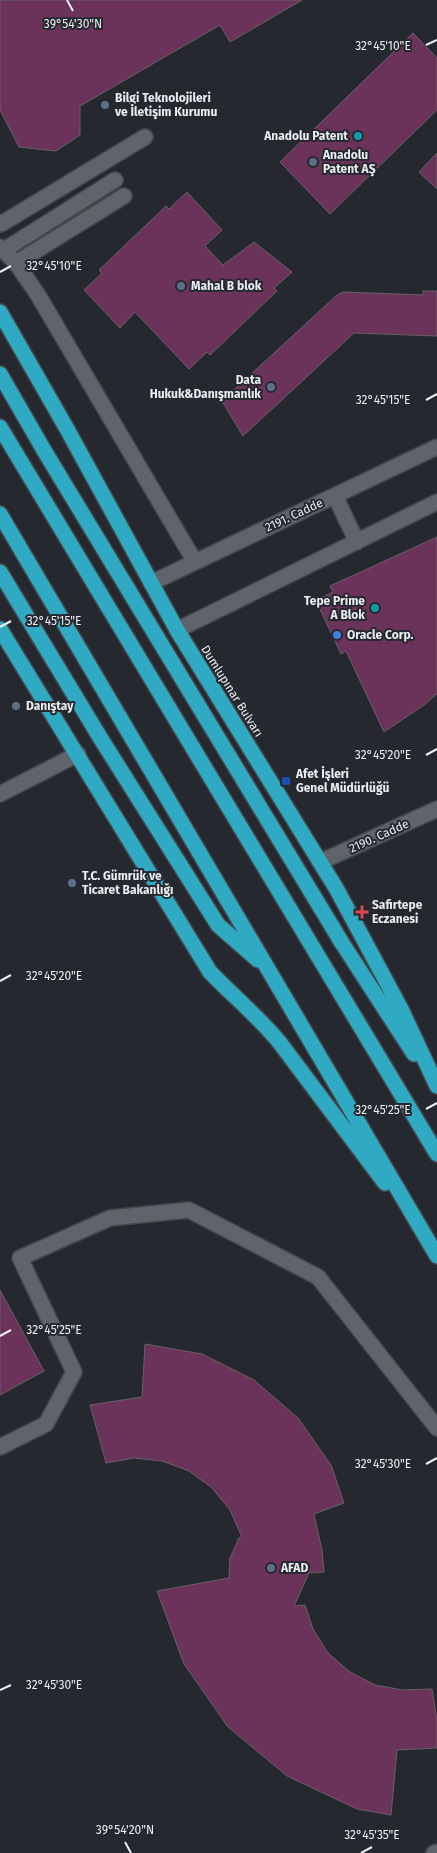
<svg xmlns="http://www.w3.org/2000/svg" width="437" height="1853" font-family="'Fira Sans',sans-serif">
  <style>
    .building { fill: #6b3359; stroke: #696166 }
    .lines { fill: none; stroke-linecap: round; stroke-linejoin: round }
    .minor-casing { stroke: #43474b; stroke-width: 18 }
    .highway-casing { stroke: #43474b; stroke-width: 18 }
    .minor { stroke: #5f646b; stroke-width: 15 }
    .highway { stroke: #30a9c2; stroke-width: 15 }
    .ticks { fill: none; stroke: #eaedf1; stroke-width: 2 }
    .service-dot { fill: #5c6f8a; stroke: #25292f; stroke-width: 2 }
    .culture-dot { fill: #0f9aa8; stroke: #25292f; stroke-width: 2 }
    .shop-dot { fill: #3f7fe0; stroke: #25292f; stroke-width: 2 }
    .transit-dot { fill: #1a4fb4; stroke: #25292f; stroke-width: 2 }
    .health-dot { fill: #e0444e; stroke: #25292f; stroke-width: 2 }
    .labels { text-anchor: middle; dominant-baseline: central; stroke-width: 4; stroke-linejoin: round; paint-order: stroke }
    .poi-label { font-size: 12px; font-weight: bold; fill: #eaedf1; stroke: #25292f; text-anchor: start }
    .street-label { font-size: 12px; fill: #eaedf1; stroke: #25292f }
    .ticks-label { font-size: 12px; text-anchor: middle; fill: #eaedf1; stroke: #25292f; stroke-width: 4; stroke-linejoin: round; paint-order: stroke }
  </style>
  <rect width="100%" height="100%" fill="#25292f"/>
  <path class="building" d="M 0,0 L 302,0 L 230,42 L 220,25 L 80,106 L 80,135 L 56,151 L 19,147 L 0,110 Z
    M 413,33 L 437,58 L 437,110 L 330,214 L 280,162 Z
    M 437,153 L 437,189 L 419,172 Z
    M 187,192 L 222,230 L 205,246 L 223,265 L 254,242 L 292,272 L 274,288 L 277,291 L 210,355 L 207,352 L 189,369 L 135,312 L 120,328 L 84,290 L 102,273 L 99,270 L 166,206 L 169,209 Z
    M 423,291 L 437,291 L 437,336 L 354,333 L 243,436 L 222,401 L 337,295 L 343,292 L 423,295 Z
    M 437,537 L 437,694 L 424,705 L 384,732 L 346,651 L 341,654 L 318,605 L 323,603 L 321,598 L 333,592 L 330,586 Z
    M 0,1290 L 44,1371 L 0,1395 Z
    M 145,1344 L 202,1354 L 254,1380 L 298,1418 L 331,1465 L 344,1503 L 314,1514 L 322,1550 L 324,1572 L 309,1573 L 294,1606 L 305,1605 L 313,1629 L 328,1653 L 350,1672 L 375,1685 L 403,1690 L 432,1689 L 437,1721 L 437,1748 L 397,1750 L 391,1815 L 357,1809 L 287,1776 L 228,1727 L 184,1664 L 157,1591 L 229,1578 L 230,1558 L 239,1538 L 242,1537 L 230,1510 L 212,1488 L 189,1471 L 162,1461 L 134,1458 L 106,1463 L 90,1405 L 142,1397 Z"/>
  <g class="lines">
    <g class="minor-casing">
      <path id="minor" d="M 0,222 L 1,224 L 145,137
        M 0,247 L 16,263 L 38,295 L 195,562
        M 4,250 L 115,180
        M 16,263 L 124,196
        M 335,496 L 357,542
        M 151,583 L 437,447
        M 177,630 L 437,502
        M 0,794 L 78,754
        M 320,862 L 437,809
        M 0,1447 L 46,1424 L 74,1372 L 20,1258 L 110,1218 L 189,1210 L 318,1277 L 437,1428
        M 434,1853 L 437,1852"/>
    </g>
    <g class="highway-casing">
      <path id="highway" d="M 0,312 L 67,429 L 177,630 L 336,888 L 401,1009 L 437,1086
        M 0,374 L 45,452 L 342,943 L 414,1054
        M 0,427 L 437,1154
        M 0,514 L 437,1256
        M 0,572 L 101,739 L 218,925 L 258,960
        M 0,629 L 210,972 C 233,996 259,1017 280,1043 L 385,1183"/>
    </g>
    <use href="#minor" class="minor"/>
    <use href="#highway" class="highway"/>
  </g>
  <path class="ticks" d="M 67,0 L 73,11M 426,45 L 437,40M 0,272 L 11,266M 426,400 L 437,394M 0,627 L 11,621M 426,755 L 437,749M 0,981 L 11,975M 426,1109 L 437,1103M 0,1336 L 11,1330M 426,1464 L 437,1458M 0,1690 L 11,1685M 125,1842 L 131,1853M 361,1853 L 372,1847"/>
  <g class="service-dot">
    <circle cx="105" cy="105" r="5"/>
    <circle cx="313" cy="162" r="5"/>
    <circle cx="181" cy="286" r="5"/>
    <circle cx="271" cy="387" r="5"/>
    <circle cx="16" cy="706" r="5"/>
    <circle cx="72" cy="883" r="5"/>
    <circle cx="271" cy="1568" r="5"/>
  </g>
  <g class="culture-dot">
    <circle cx="358" cy="136" r="5"/>
    <circle cx="375" cy="608" r="5"/>
  </g>
  <circle class="shop-dot" cx="337" cy="635" r="5"/>
  <rect class="transit-dot" x="281" y="776" width="10" height="10" rx="2.5"/>
  <path class="health-dot" d="M359.5 904.5h5v5h5v5h-5v5h-5v-5h-5v-5h5z"/>
  <g class="labels">
    <g class="poi-label">
      <text x="115" y="98">Bilgi Teknolojileri<tspan x="115" dy="14">ve İletişim Kurumu</tspan></text>
      <text x="348" y="136" text-anchor="end">Anadolu Patent</text>
      <text x="323" y="155">Anadolu<tspan x="323" dy="14">Patent AŞ</tspan></text>
      <text x="191" y="286">Mahal B blok</text>
      <text x="261" y="380" text-anchor="end">Data<tspan x="261" dy="14">Hukuk&amp;Danışmanlık</tspan></text>
      <text x="365" y="601" text-anchor="end">Tepe Prime<tspan x="365" dy="14">A Blok</tspan></text>
      <text x="347" y="635">Oracle Corp.</text>
      <text x="26" y="706">Danıştay</text>
      <text x="296" y="774">Afet İşleri<tspan x="296" dy="14">Genel Müdürlüğü</tspan></text>
      <text x="82" y="876">T.C. Gümrük ve<tspan x="82" dy="14">Ticaret Bakanlığı</tspan></text>
      <text x="372" y="905">Safirtepe<tspan x="372" dy="14">Eczanesi</tspan></text>
      <text x="281" y="1568">AFAD</text>
    </g>
    <g class="street-label">
      <text transform="translate(294 515) rotate(-25)">2191. Cadde</text>
      <text transform="translate(232 691) rotate(58)">Dumlupınar Bulvarı</text>
      <text transform="translate(379 836) rotate(-24)">2190. Cadde</text>
    </g>
  </g>
  <g class="ticks-label">
    <text x="73" y="28">39°54'30"N</text>
    <text x="383" y="50">32°45'10"E</text>
    <text x="54" y="270">32°45'10"E</text>
    <text x="383" y="404">32°45'15"E</text>
    <text x="54" y="625">32°45'15"E</text>
    <text x="383" y="759">32°45'20"E</text>
    <text x="54" y="980">32°45'20"E</text>
    <text x="383" y="1114">32°45'25"E</text>
    <text x="54" y="1334">32°45'25"E</text>
    <text x="383" y="1468">32°45'30"E</text>
    <text x="54" y="1689">32°45'30"E</text>
    <text x="125" y="1834">39°54'20"N</text>
    <text x="372" y="1839">32°45'35"E</text>
  </g>
</svg>
